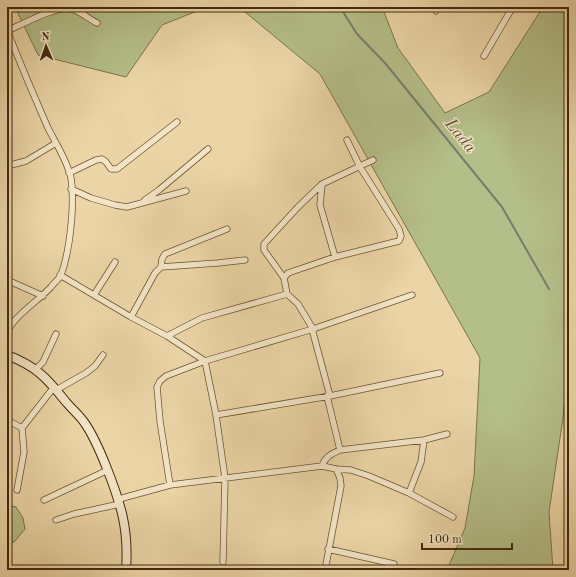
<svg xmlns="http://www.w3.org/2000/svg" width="576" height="577" font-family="'Old Standard TT',serif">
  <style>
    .green { fill: #b4be89; stroke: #7c744c }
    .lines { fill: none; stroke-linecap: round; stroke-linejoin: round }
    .stream { stroke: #767f6c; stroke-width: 2 }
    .street-casing { stroke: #6d5434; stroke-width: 7 }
    .secondary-casing { stroke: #43290e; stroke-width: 10 }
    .street { stroke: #f2e4c5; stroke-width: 5.5 }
    .secondary { stroke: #f2e4c5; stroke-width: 8 }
    .labels { text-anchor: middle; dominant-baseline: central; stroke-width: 3; stroke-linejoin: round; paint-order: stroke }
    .water-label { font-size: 17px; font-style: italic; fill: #584d35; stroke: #f2e4c5 }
  </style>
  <rect width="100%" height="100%" fill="#ebd5a6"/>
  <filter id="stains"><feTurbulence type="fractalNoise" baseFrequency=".005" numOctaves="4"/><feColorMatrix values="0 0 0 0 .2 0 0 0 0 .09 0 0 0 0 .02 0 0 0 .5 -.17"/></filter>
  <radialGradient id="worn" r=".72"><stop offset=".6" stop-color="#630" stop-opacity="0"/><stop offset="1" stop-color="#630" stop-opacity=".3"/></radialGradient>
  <path class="green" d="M 15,7 L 207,7 L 162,25 L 126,77 L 38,55 Z
    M 239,7 L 382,7 L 398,48 L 445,113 L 489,92 L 543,7 L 569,7 L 569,354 L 563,418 L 549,512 L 553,570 L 447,570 L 465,528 L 474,476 L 480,358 L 320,74 Z
    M 7,505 L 16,507 L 23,518 L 25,529 L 15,541 L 7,546 Z"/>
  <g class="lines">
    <path class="stream" d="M 340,7 L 357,34 L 385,63 L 502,207 L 549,289"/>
    <g class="street-casing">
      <path id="street" d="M 436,11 L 438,7
        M 7,30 C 20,63 34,96 48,128 C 56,144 67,160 71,178 C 75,203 70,251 61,275 C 59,279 54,283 51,287 C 38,301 14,316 7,332
        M 7,31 C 23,24 57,5 72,9 C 80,11 89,19 97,23
        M 484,56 L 511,10 L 514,7
        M 7,166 L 26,161 L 56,143
        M 69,173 L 96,160 L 102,159 L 106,162 L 111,169 L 117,169 L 177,122
        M 322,184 L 320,205 L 335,257
        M 71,189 L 91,198 L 115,205 L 127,207 L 186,191
        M 145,200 L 159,190 L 208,149
        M 161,267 L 162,259 L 165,254 L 227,229
        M 60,275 L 131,317 L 167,336 L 205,361 L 216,415 L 225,478 L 223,562
        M 284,278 L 264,250 L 264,244 L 298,207 L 322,184 L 373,160
        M 7,280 L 43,296
        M 94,295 L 115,262
        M 131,317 L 155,273 L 161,267 L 218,263 L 245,260
        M 312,329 L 330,396
        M 313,329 L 298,304 L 287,294 L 284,278 L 288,273 L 335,257 L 399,241 L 401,236 L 399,229 L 360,167 L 347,140
        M 167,336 L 202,318 L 287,294
        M 35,370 L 43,362 L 56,334
        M 56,390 L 86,373 L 95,366 L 103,355
        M 327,396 L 340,450
        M 216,415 L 330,396 L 440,373
        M 7,420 L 22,428
        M 322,466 C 325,457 331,454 340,450 L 424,440 L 447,434
        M 170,485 L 160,421 L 157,387 L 160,381 L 166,376 L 205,361 L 313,329 L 412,295
        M 17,490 L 24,452 L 22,428 L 54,387
        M 409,493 L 421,462 L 424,440
        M 119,499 L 170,485 L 322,466 L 336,469 L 351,470 L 369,476 L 409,493 L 453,517
        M 44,500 L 108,470
        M 56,520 L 74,514 L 120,504
        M 328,549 L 394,564
        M 110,570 L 127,569
        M 325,570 L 341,486 L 340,478 L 336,469"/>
    </g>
    <g class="secondary-casing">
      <path id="secondary" d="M 7,355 C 36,366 47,378 66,402 C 72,409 79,415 84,422 C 94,436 100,451 106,466 C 121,504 129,529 126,570"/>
    </g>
    <use href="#street" class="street"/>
    <use href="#secondary" class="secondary"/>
  </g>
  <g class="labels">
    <g class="water-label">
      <text transform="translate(460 136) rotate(51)">Lada</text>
    </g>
  </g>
  <rect width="576" height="577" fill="none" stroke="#ebd5a6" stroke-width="24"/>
  <rect x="8" y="8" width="560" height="561" fill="none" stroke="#43290e" stroke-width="2"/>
  <rect x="12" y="12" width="552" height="553" fill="none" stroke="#43290e"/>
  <g transform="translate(46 46) rotate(358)" stroke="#f2e4c5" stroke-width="3" paint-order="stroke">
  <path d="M0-3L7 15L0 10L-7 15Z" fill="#43290e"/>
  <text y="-6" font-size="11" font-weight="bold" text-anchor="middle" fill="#43290e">N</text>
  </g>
  <path d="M422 543v6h90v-6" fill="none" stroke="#43290e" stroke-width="2"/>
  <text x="428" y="543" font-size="12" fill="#43290e" stroke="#f2e4c5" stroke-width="3" paint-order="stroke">100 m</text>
  <rect width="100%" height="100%" filter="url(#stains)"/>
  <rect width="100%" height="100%" fill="url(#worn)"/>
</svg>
